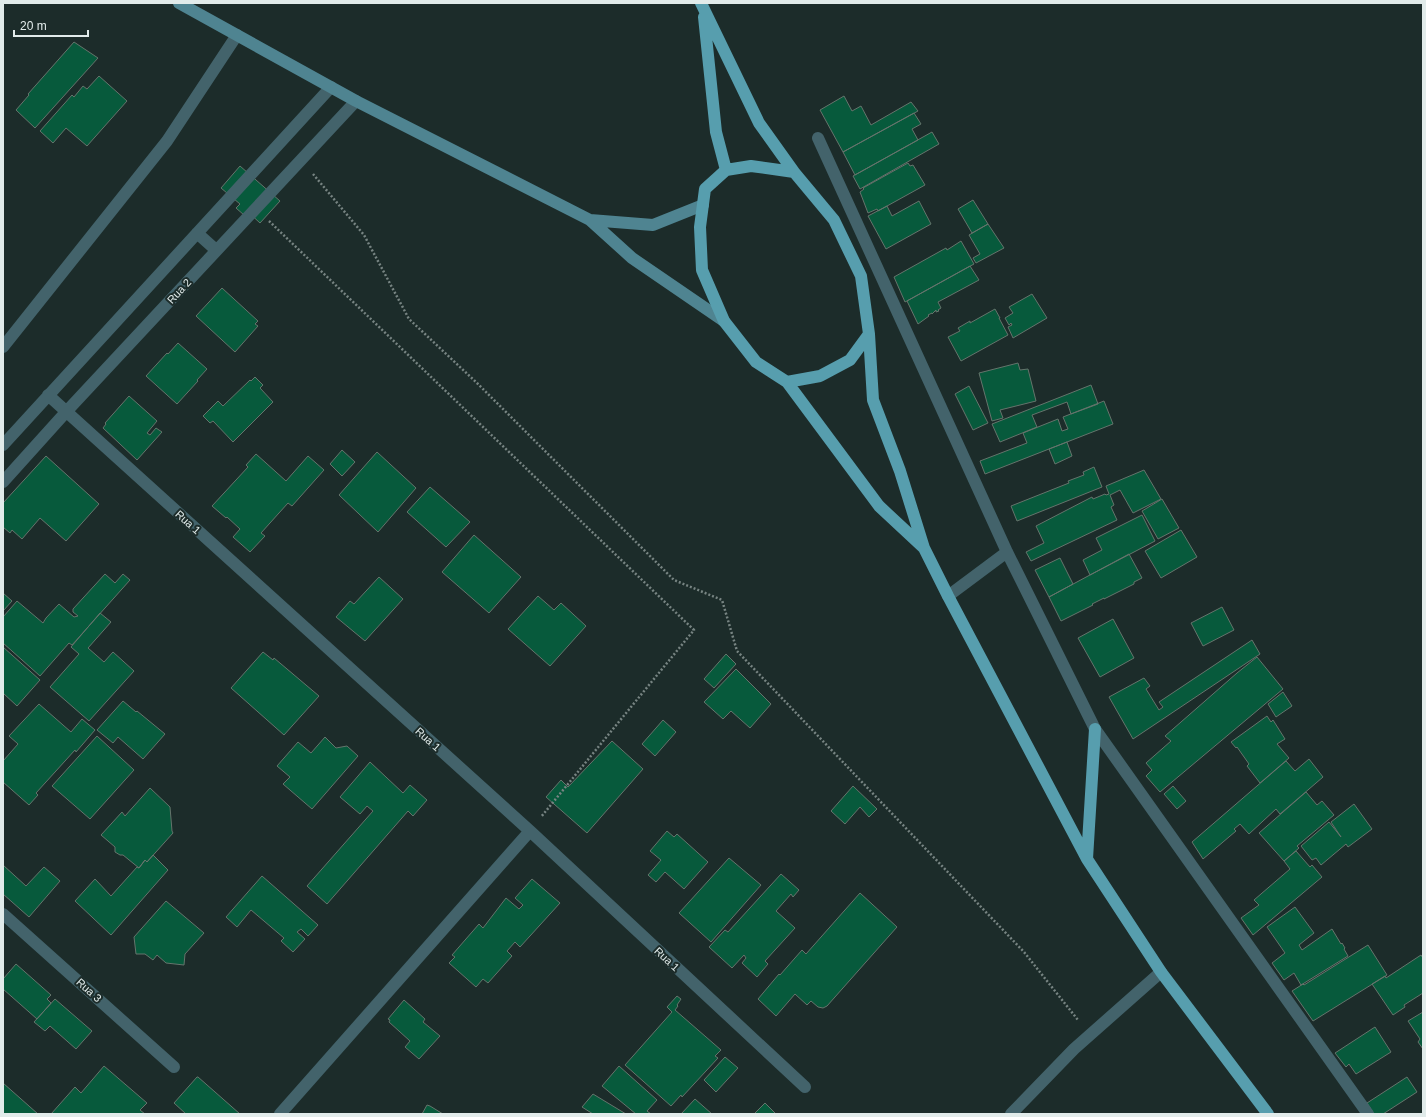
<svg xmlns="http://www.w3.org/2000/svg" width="1426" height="1117" font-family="Helvetica,sans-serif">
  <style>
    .building { fill: #075a3c; stroke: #65746c }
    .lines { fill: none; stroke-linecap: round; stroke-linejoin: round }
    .path { stroke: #778482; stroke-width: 2.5; stroke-dasharray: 2 2; stroke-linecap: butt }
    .street { stroke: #43636b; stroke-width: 12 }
    .secondary { stroke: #4f8491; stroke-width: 12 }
    .primary { stroke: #579eae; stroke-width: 12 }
    .labels { text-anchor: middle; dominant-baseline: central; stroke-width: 4; stroke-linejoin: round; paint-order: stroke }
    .street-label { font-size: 11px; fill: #e1ebea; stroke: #1c2c2a }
  </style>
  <rect width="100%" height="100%" fill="#1c2c2a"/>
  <path class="building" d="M 74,42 L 98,58 L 35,128 L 16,110 L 29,95 L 28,94 Z
    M 99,76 L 127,101 L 87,146 L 66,128 L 53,143 L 40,131 L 72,95 L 74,97 L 83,86 L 87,89 Z
    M 844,96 L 852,111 L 861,106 L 871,125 L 911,102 L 918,111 L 843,152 L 820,110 Z
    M 914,113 L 921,124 L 912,129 L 918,140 L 855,175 L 843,152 Z
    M 932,132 L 939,144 L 860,189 L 853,176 Z
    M 908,163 L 910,166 L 913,165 L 925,185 L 878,211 L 877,209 L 868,213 L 860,192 L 864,189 L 863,188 Z
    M 240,166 L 280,201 L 260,223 L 247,211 L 244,215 L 236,208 L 240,204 L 221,188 Z
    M 973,200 L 988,224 L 972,233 L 958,209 Z
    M 919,201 L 931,224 L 886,249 L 868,216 L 887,206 L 892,216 Z
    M 988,224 L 1004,248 L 976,263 L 973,258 L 980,254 L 969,235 Z
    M 961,241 L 974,264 L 905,302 L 894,277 L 946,248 L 947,250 Z
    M 970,266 L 979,280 L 938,302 L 941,308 L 938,310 L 939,311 L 936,312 L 936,310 L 932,314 L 932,313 L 928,315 L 929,316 L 918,324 L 907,301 Z
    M 222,288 L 258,321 L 255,324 L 258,326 L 235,352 L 196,316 Z
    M 1032,294 L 1047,318 L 1013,338 L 1008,327 L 1012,325 L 1011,323 L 1009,325 L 1005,318 L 1013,313 L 1009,307 Z
    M 995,309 L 1000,318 L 999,318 L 1008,335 L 961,361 L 948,337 L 960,331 L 958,328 L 970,321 L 970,323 Z
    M 178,343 L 207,369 L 197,380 L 198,381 L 177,404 L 146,376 L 167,353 L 168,354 Z
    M 1018,363 L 1020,370 L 1028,369 L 1036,401 L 1000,410 L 1003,418 L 992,421 L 979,373 Z
    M 255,377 L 263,385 L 260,388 L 273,402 L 233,442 L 213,421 L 210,423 L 203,416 L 218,401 L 223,406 L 250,380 L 251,381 Z
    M 1091,385 L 1098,404 L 1071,414 L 1067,402 L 1032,415 L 1037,427 L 1000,442 L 992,424 Z
    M 969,386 L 988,423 L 973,430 L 955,394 Z
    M 129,396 L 157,421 L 147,433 L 150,435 L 156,428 L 162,432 L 137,460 L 103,428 L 106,424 L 105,423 Z
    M 1104,401 L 1113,424 L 985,474 L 980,461 L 1027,443 L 1023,433 L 1058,419 L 1062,431 L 1068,429 L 1063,417 Z
    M 1067,442 L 1072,456 L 1055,464 L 1049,449 Z
    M 342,450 L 355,462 L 342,476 L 330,464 Z
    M 377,452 L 416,488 L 378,532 L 339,495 Z
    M 256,454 L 286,481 L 308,456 L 324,470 L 292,506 L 288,503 L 261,533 L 265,536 L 250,552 L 233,537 L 240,529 L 227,517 L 226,518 L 212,506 L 248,467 L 246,465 Z
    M 46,456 L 99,504 L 66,541 L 40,518 L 22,539 L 12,530 L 10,533 L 3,527 L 3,503 Z
    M 1094,467 L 1102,487 L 1017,521 L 1011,506 L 1069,483 L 1068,481 L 1084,475 L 1083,472 Z
    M 1144,470 L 1161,499 L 1133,513 L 1120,490 L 1110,495 L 1114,505 L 1111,507 L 1117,520 L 1031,561 L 1026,552 L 1044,543 L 1036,526 L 1092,497 L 1093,499 L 1105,494 L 1106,495 L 1109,494 L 1106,486 Z
    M 430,487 L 470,522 L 446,547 L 407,512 Z
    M 1162,499 L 1179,528 L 1158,539 L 1142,511 Z
    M 1142,515 L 1155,541 L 1090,575 L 1083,560 L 1102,550 L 1096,538 Z
    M 1181,530 L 1197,557 L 1161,578 L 1145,551 Z
    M 474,535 L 521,577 L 489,613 L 442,572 Z
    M 1129,554 L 1142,578 L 1134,582 L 1134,584 L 1104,599 L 1104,598 L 1092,604 L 1093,605 L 1061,621 L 1049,597 Z
    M 1060,558 L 1073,584 L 1049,597 L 1035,570 Z
    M 105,574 L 115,583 L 123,574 L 130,580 L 72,645 L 69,643 L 40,676 L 3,643 L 3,617 L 17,601 L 43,623 L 46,618 L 59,604 L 74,617 L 78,616 L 73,612 L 73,609 Z
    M 379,577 L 403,599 L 365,641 L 336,617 L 350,601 L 354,604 Z
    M 3,593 L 12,601 L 3,611 Z
    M 538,596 L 554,610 L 561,603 L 586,626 L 550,666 L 508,629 Z
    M 1222,607 L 1234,630 L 1203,646 L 1191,623 Z
    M 100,613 L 111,622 L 88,648 L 104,662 L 113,652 L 134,671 L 89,721 L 50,687 L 79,654 L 71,647 Z
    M 1113,619 L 1134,658 L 1100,677 L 1078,638 Z
    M 1252,640 L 1260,654 L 1133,739 L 1109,697 L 1144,678 L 1150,686 L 1146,689 L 1159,710 L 1163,707 L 1159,702 Z
    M 3,647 L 40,680 L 17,706 L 3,693 Z
    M 263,652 L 273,660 L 274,658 L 319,696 L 284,735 L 231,688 Z
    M 726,654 L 736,664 L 714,688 L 704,679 Z
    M 1257,657 L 1283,689 L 1160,792 L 1146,776 L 1152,770 L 1146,763 L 1171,741 L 1165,736 L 1237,673 Z
    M 736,669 L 771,704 L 750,728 L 731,711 L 723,719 L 704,702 Z
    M 1283,692 L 1292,706 L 1276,717 L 1268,704 Z
    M 123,701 L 136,712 L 137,711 L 165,734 L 143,759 L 118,737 L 113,743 L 97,730 Z
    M 39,704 L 71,732 L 82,719 L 95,730 L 76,752 L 75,750 L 36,793 L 38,795 L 29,805 L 3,782 L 3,761 L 18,744 L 9,736 Z
    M 1267,716 L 1271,722 L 1273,720 L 1285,739 L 1277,744 L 1289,758 L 1260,783 L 1247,766 L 1249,764 L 1237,747 L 1236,748 L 1231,742 Z
    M 663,720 L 676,732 L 655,756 L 642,744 Z
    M 97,736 L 134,770 L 90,819 L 52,786 Z
    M 325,737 L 336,748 L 347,746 L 358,756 L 312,809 L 283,784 L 290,777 L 277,766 L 298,742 L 311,753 Z
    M 612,741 L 643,769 L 587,833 L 546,797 L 561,780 L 568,787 Z
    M 1309,759 L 1323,777 L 1280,814 L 1276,809 L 1249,834 L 1240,824 L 1234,829 L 1236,831 L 1203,859 L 1192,842 L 1286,761 L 1295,771 Z
    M 370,762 L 403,793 L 410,785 L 427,800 L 413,816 L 408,811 L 327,904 L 307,886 L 373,811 L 367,806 L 360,814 L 340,797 Z
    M 853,786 L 877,809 L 869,817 L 860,807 L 845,824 L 831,811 Z
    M 1173,786 L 1186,801 L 1177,809 L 1164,794 Z
    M 150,788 L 170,807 L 172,831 L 173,833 L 147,862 L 145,860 L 139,868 L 123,855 L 120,855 L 115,852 L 115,847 L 101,835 L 122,812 L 125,816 Z
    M 1306,792 L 1317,805 L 1322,801 L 1334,815 L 1297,846 L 1299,848 L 1284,861 L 1259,833 Z
    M 1354,804 L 1372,829 L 1348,847 L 1346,844 L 1321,865 L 1316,858 L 1312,860 L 1301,846 L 1329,822 L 1341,837 L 1331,822 Z
    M 667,831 L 674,837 L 677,834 L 708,862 L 684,889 L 665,872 L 656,882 L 648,875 L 661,860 L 650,851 Z
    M 1296,851 L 1310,867 L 1312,865 L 1322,877 L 1253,935 L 1241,918 L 1259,905 L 1254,900 L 1290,869 L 1284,861 Z
    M 153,855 L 168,870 L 111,935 L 75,901 L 95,879 L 111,896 L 137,867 L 139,868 L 145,860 L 147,862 Z
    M 729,858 L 761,885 L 711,942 L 679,913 Z
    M 3,865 L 26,886 L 44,867 L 60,881 L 29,917 L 3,894 Z
    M 781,874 L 799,890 L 793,897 L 791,894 L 776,911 L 795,928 L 765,961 L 768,964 L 757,977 L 742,963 L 746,958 L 744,955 L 732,968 L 709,947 L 725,930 L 728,932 Z
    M 262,876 L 318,925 L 308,936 L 301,929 L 297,932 L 305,939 L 293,952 L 281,941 L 284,938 L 251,910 L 237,927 L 226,917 Z
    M 532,879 L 560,903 L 520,947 L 515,942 L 507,951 L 512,956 L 488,983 L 483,979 L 476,987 L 449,963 L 455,957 L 452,955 L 479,924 L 483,928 L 506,898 L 519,909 L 523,905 L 515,898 Z
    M 860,893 L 897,927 L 827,1006 L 823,1008 L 818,1007 L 811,1001 L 807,1005 L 795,994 L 776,1016 L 758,999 L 779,974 L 780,975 L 802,950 L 806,954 Z
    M 166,901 L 204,933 L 185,954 L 184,965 L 166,963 L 157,955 L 153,960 L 145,954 L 136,954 L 134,937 Z
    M 1295,907 L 1314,933 L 1299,945 L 1302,950 L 1332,929 L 1341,944 L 1342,943 L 1345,948 L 1344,949 L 1348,956 L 1301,985 L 1294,973 L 1284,980 L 1272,963 L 1285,953 L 1267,927 Z
    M 1368,945 L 1387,975 L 1313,1021 L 1292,991 L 1303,984 L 1304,985 Z
    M 1421,955 L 1423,958 L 1423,993 L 1404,1005 L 1405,1007 L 1393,1015 L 1372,984 L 1385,976 L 1386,978 Z
    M 16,964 L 51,995 L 47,999 L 51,1003 L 37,1019 L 3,989 L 3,979 Z
    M 677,996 L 681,999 L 677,1005 L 678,1006 L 675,1010 L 721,1050 L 715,1056 L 718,1058 L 682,1097 L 681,1095 L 671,1106 L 625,1065 L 672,1012 L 667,1007 Z
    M 55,999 L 92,1031 L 76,1049 L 50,1026 L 45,1031 L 34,1022 Z
    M 404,1000 L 425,1019 L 423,1022 L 440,1036 L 419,1059 L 405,1047 L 410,1041 L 389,1022 L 390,1020 L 388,1019 Z
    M 1423,1012 L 1423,1049 L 1418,1042 L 1420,1039 L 1408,1021 Z
    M 1375,1027 L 1391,1052 L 1356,1074 L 1349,1064 L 1346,1067 L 1335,1053 Z
    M 725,1057 L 738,1068 L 716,1092 L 704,1080 Z
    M 104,1066 L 147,1103 L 140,1110 L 145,1114 L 51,1114 L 75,1087 L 81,1093 Z
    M 619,1066 L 657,1100 L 647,1111 L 651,1114 L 636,1114 L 602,1086 Z
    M 197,1077 L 198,1077 L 240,1114 L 186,1114 L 174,1103 Z
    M 1407,1077 L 1417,1092 L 1383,1114 L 1374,1114 L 1367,1103 Z
    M 3,1083 L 38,1114 L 3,1114 Z
    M 593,1094 L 626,1114 L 593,1114 L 582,1107 Z
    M 695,1099 L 712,1114 L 681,1114 Z
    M 765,1103 L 776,1114 L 754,1114 Z
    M 427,1105 L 430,1106 L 443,1114 L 422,1114 Z"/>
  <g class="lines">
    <path class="path" d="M 313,174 L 364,235 L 409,319 L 477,383 L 674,580 L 722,600 L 737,651 L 1024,952 L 1078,1020
      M 269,221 L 694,630 L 541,817"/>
    <path class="street" d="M 818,138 L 1007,552 L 1095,729 L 1368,1114
      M 197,233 L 216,250
      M 3,347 L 167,141 L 237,35
      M 48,395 L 530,831 L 805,1087
      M 3,445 L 331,87
      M 3,482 L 66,412 L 356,101
      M 948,596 L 1007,552
      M 3,914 L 174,1067
      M 280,1114 L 530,831
      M 1011,1114 L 1074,1049 L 1161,972"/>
    <path class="secondary" d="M 179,3 L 356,101 L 590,220 L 632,258 L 724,321
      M 590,220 L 653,225 L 703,205"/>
    <path class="primary" d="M 701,3 L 759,123 L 794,172
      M 704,17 L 716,132 L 726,170
      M 751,166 L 794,172 L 834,220 L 861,276 L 869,334 L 850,360 L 820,376 L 787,382 L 756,362 L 724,321 L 702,270 L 700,227 L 705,189 L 726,170 Z
      M 869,334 L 873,400 L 900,471 L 924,548 L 948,596 L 1087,859 L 1161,972 L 1268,1114
      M 787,382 L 879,506 L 923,547
      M 1087,859 L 1095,729"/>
  </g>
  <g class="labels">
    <g class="street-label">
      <text transform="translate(179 291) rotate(-47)">Rua 2</text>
      <text transform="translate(188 522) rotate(42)">Rua 1</text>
      <text transform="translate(428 739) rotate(42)">Rua 1</text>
      <text transform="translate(667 959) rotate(43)">Rua 1</text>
      <text transform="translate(89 990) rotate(42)">Rua 3</text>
    </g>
  </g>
  <rect width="1426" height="1117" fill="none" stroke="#e1ebea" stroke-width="8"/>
  <path d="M14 30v6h74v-6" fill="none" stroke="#e1ebea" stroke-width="2"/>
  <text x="20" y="30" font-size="12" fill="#e1ebea" stroke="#1c2c2a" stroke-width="3" paint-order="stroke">20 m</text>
</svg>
